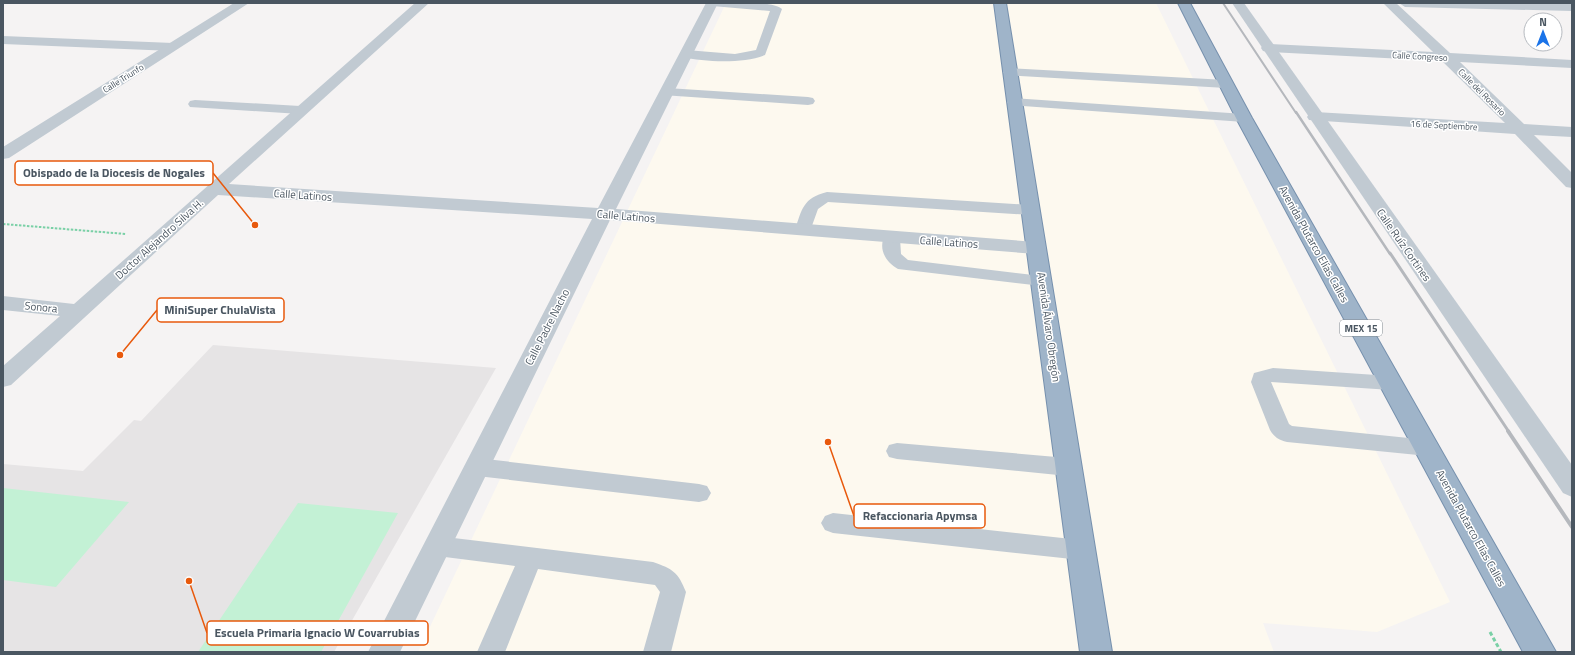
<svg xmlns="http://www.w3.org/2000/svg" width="1575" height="655" font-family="'Titillium Web',sans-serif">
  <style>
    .commercial { fill: #fdf9ef }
    .education { fill: #e6e4e5 }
    .green { fill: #c3f1d5 }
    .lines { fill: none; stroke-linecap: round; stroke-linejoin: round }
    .trunk-casing { stroke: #7690ad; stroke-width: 2 }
    .path-far1 { stroke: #7ad0a6; stroke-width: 2; stroke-dasharray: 2.5 1.5; stroke-linecap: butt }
    .path { stroke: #7ad0a6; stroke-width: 3; stroke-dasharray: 4 2.5; stroke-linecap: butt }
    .service { fill: #c1cad2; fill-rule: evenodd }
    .minor { fill: #c1cad2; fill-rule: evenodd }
    .tertiary { fill: #c1cad2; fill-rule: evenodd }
    .trunk { fill: #9fb4c9; fill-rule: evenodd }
    .rail-far3 { stroke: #b5b8bd; stroke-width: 2 }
    .rail-far2 { stroke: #b5b8bd; stroke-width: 2.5 }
    .rail-far1 { stroke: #b5b8bd; stroke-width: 3 }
    .rail { stroke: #b5b8bd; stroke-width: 4 }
    .labels { text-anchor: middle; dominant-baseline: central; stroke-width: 3; stroke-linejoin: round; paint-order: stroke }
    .far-street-label { font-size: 9px; fill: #4a5661; stroke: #fff }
    .shield { fill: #fff; stroke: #808990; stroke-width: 1 }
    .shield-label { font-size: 10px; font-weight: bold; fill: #4a5661 }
    .street-label { font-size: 11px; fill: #4a5661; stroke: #fff }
    .leader { fill: none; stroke: #e8590c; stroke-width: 1.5 }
    .callout-dot { fill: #e8590c; stroke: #fff; stroke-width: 1.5 }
    .callout { fill: #fff; stroke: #e8590c; stroke-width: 1.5 }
    .callout-label { font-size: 12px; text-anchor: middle; font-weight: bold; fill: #4a5661 }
  </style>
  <rect width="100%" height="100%" fill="#f5f3f3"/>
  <path class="commercial" d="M 726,3 L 1156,3 L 1450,602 L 1377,632 L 1263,623 L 1274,652 L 418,652 Z"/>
  <path class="education" d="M 213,345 L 496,368 L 334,652 L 3,652 L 3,464 L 83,471 L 134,420 L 141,421 Z"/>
  <path class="green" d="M 3,488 L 129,502 L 56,587 L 3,580 Z
    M 298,503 L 398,513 L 321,652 L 198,652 Z"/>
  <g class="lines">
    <g class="trunk-casing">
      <path id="trunk" d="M 994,3 L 1006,3 L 1112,652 L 1080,652 Z
        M 1178,3 L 1190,3 L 1252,118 L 1556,652 L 1523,652 L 1236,118 Z"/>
    </g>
    <path class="path-far1" d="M 3,224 L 126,234"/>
    <path class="path" d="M 1490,632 L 1501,652"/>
    <path class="service" d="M 707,3 C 721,3 773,0 782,9 L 765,55 C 743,64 705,62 682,57 L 680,54 L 682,51 L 686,50 L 735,54 L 756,50 L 770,11 L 712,6 Z
      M 3,36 L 173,43 L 179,47 L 173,51 L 3,44 Z
      M 1009,68 L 1226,80 L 1232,84 L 1226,88 L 1005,75 L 1003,72 L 1005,69 Z
      M 667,88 L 808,97 L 813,98 L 815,101 L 813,104 L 808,105 L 662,95 L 660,92 L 662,89 Z
      M 1014,98 L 1244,114 L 1249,115 L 1251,118 L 1249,121 L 1244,122 L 1009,105 L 1007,102 L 1009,99 Z
      M 195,100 L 300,106 L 305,107 L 307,110 L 305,113 L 300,114 L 190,107 L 188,104 L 190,101 Z
      M 827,192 L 1031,205 L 1037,207 L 1039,210 L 1037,213 L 1031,215 L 828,202 L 818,209 L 809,234 L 803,235 L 797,234 L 795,230 C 802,209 803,198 827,192 Z
      M 892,233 L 898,234 L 900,238 L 901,254 L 908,260 L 1042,276 L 1048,277 L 1051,281 L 1048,285 L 1042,286 L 898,269 C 885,262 877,247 886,234 Z
      M 1273,368 L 1391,376 L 1398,378 L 1401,383 L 1398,388 L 1391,390 L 1271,382 L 1289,424 L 1292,426 L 1428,440 L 1436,442 L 1439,448 L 1436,454 L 1428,456 L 1287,442 C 1279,440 1274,437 1270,430 L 1251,382 L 1254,373 Z
      M 897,443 L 1068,458 L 1076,461 L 1079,467 L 1076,473 L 1068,476 L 897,459 L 889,457 L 886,451 L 889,445 Z
      M 477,458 L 699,484 L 707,486 L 711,493 L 707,500 L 699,502 L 477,476 L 469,473 L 466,467 L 469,461 Z
      M 833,513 L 1081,540 L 1090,543 L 1093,550 L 1090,557 L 1081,560 L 833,533 L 825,530 L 821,523 L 825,516 Z
      M 437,536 L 653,562 C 673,569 678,572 686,592 L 671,652 L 643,652 L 660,592 L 655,585 L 538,569 L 505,652 L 477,652 L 515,566 L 437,556 L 428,553 L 425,546 L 428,539 Z"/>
    <path class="minor" d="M 234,3 L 249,3 L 9,158 L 3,159 L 3,147 Z
      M 415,3 L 429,3 L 229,184 L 598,208 L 706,3 L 718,3 L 616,209 L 1036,242 L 1043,244 L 1046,248 L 1043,252 L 1036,254 L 610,220 L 400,652 L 368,652 L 592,219 L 218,195 L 11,385 L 3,387 L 3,366 L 60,316 L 3,310 L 3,296 L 74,304 Z
      M 1383,3 L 1396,3 L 1450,53 L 1572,60 L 1572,68 L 1460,62 L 1524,124 L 1572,127 L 1572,137 L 1534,135 L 1572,173 L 1572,188 L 1566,187 L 1515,134 L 1309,120 L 1307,117 L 1309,114 L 1315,112 L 1505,123 L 1442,61 L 1268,52 L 1263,51 L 1261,48 L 1263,45 L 1268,44 L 1433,52 Z
      M 1399,3 L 1572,3 L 1572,11 L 1405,7 Z"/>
    <path class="tertiary" d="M 1232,3 L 1244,3 L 1572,465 L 1572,497 L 1563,493 Z"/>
    <use href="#trunk" class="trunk"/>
    <path class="rail-far3" d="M 1223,3 L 1296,113"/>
    <path class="rail-far2" d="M 1296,112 L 1390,254"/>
    <path class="rail-far1" d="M 1390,253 L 1509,432"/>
    <path class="rail" d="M 1508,431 L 1572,527"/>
  </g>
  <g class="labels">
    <g class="far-street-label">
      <text transform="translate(1420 56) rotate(3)">Calle Congreso</text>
      <text transform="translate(123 78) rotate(-32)">Calle Triunfo</text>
      <text transform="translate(1482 92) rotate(45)">Calle del Rosario</text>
      <text transform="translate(1444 125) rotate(3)">16 de Septiembre</text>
    </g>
    <rect class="shield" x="1340" y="320" width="42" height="16" rx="3"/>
    <g class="shield-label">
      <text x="1361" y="328">MEX 15</text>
    </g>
    <g class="street-label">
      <text transform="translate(303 195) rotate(4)">Calle Latinos</text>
      <text transform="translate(626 216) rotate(5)">Calle Latinos</text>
      <text transform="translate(159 239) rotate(-42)">Doctor Alejandro Silva H.</text>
      <text transform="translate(949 242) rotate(4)">Calle Latinos</text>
      <text transform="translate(1314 244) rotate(61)">Avenida Plutarco Elías Calles</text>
      <text transform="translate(1404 245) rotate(55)">Calle Ruíz Cortines</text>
      <text transform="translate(41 307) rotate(6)">Sonora</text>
      <text transform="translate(547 327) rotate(-63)">Calle Padre Nacho</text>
      <text transform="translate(1049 327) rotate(82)">Avenida Álvaro Obregón</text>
      <text transform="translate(1471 528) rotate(61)">Avenida Plutarco Elías Calles</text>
    </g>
  </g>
  <path class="leader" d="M255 225L213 173M120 355L157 310M828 442L854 516M189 581L207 633"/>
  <g class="callout-dot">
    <circle cx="255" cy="225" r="4"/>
    <circle cx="120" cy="355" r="4"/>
    <circle cx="828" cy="442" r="4"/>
    <circle cx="189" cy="581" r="4"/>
  </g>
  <g class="callout">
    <rect x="15" y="161" width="198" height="24" rx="4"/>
    <rect x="157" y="298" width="127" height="24" rx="4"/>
    <rect x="854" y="504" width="131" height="24" rx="4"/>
    <rect x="207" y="621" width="221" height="24" rx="4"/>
  </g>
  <g class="callout-label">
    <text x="114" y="177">Obispado de la Diocesis de Nogales</text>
    <text x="220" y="314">MiniSuper ChulaVista</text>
    <text x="920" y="520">Refaccionaria Apymsa</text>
    <text x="317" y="637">Escuela Primaria Ignacio W Covarrubias</text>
  </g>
  <rect width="1575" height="655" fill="none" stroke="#4a5661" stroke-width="8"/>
  <g transform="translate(1543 32)"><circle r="19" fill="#ffffff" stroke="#b7bbc0"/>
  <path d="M0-3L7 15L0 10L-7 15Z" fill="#1a73e8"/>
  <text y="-6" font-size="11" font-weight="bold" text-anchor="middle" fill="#4a5661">N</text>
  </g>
</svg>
